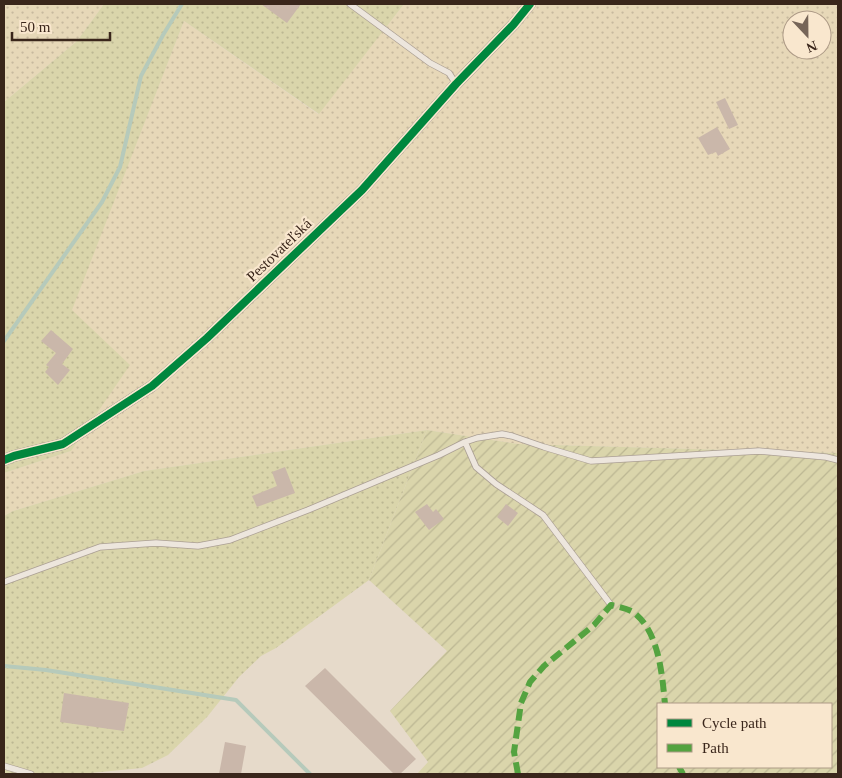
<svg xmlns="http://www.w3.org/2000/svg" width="842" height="778" font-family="Georgia,serif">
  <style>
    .farmland { fill: url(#farmland-dots); fill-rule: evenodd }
    .grass { fill: url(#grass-dots) }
    .garden { fill: url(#garden-furrows); fill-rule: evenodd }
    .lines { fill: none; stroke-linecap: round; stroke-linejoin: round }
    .stream { stroke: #b6cabb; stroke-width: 4 }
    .building { fill: #cab7aa }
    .lane-casing { stroke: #ab9f94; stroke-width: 7 }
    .street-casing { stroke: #ab9f94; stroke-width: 12 }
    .lane { stroke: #ede6dd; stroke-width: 5.5 }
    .street { stroke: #ede6dd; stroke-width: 11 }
    .quiet { stroke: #54a340; stroke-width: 6; stroke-dasharray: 12 6; stroke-linecap: butt }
    .cycleway-casing { stroke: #f9e7ce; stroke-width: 11 }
    .cycleway { stroke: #00873e; stroke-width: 8 }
    .labels { text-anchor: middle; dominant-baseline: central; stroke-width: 4.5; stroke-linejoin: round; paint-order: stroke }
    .street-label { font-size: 15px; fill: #3a261b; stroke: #f9e7ce }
  </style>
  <defs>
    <pattern id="farmland-dots" width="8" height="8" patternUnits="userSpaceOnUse" patternTransform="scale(1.25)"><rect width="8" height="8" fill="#e7d8b8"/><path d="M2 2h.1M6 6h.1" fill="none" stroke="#c7b99e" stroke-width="1.8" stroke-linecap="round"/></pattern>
    <pattern id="grass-dots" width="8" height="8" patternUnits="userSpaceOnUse" patternTransform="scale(1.25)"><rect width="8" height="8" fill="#dad5ab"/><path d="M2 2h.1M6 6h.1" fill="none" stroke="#bcb793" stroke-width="1.8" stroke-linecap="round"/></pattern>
    <pattern id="garden-furrows" width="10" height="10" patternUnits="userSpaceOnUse" patternTransform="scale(1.25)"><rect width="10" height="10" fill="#dad5ab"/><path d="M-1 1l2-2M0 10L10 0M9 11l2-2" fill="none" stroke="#bcb793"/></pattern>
  </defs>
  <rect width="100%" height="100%" fill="#e6daca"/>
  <path class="farmland" d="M 4,4 L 104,4 L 77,41 L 4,102 Z
    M 404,4 L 838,4 L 838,453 L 518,444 L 427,430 L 144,471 L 13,511 L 4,516 L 4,473 L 71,451 L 71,310 L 184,21 L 318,114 ZM 792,20 L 822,20 L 822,50 L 792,50 Z"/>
  <path class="grass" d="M 104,4 L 404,4 L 319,114 L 184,21 L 72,310 L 130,365 L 71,451 L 4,473 L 4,102 L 77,41 Z
    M 427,430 L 369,580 L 276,648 L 261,656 L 239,677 L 207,717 L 168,755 L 142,768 L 80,774 L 4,774 L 4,516 L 13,511 L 144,471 Z"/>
  <path class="garden" d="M 427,430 L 518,444 L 838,453 L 838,774 L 417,774 L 428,762 L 390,711 L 447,651 L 369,580 ZM 658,704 L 831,704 L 831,767 L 658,767 Z"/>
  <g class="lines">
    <path class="stream" d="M 4,341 L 102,202 L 120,167 L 141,76 L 163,35 L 182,4
      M 4,666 L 46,670 L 236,700 L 310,774"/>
  </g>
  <path class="building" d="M 261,4 L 301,4 L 287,23 Z
    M 725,98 L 738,125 L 729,129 L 716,102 Z
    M 717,127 L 730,149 L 718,156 L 716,152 L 708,155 L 698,138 Z
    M 51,330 L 73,349 L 62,364 L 70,370 L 58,385 L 45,372 L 49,367 L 46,365 L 56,353 L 41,341 Z
    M 285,467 L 295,493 L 257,507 L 252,496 L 277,486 L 272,472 Z
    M 427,504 L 433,512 L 436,509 L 444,519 L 429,530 L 415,512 Z
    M 506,504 L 518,513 L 508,526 L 497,517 Z
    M 325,668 L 416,759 L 400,774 L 394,774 L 305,686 Z
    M 64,693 L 129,703 L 124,731 L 60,722 Z
    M 225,742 L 246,746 L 241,774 L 219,774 Z"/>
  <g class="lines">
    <g class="lane-casing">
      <path id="lane" d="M 350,4 L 430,63 L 449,73 L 456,84
        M 465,442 L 476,467 L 496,484 L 543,515 L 611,605
        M 4,582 L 100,547 L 156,543 L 198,546 L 230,540 L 308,510 L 439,455 L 465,442 L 477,438 L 502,434 L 512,436 L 544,447 L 591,461 L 759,451 L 826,457 L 838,460
        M 4,766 L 31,774"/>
    </g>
    <g class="street-casing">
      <path id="street" d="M 4,460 L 14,456 L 63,444 L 152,386 L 207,338 L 362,190 L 456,84 L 513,25 L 530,4"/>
    </g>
    <use href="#lane" class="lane"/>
    <use href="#street" class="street"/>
    <path class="quiet" d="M 679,767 L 683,774
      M 518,774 L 514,752 L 521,703 L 530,682 L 544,666 L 594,625 L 611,605 C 618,607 626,608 633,612 C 659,631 662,674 665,704"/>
    <g class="cycleway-casing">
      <path id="cycleway" d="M 4,460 L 14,456 L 63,444 L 152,386 L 207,338 L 362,190 L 456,84 L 513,25 L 530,4"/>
    </g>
    <use href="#cycleway" class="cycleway"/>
  </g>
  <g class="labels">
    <g class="street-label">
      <text transform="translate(279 250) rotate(-44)">Pestovateľská</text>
    </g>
  </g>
  <rect width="842" height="778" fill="none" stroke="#3a261b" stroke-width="10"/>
  <rect x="657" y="703" width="175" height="65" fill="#f9e7ce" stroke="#ad9a86"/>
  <rect x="667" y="719" width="25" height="8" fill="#00873e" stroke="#ad9a86"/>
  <text x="702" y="728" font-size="15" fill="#3a261b">Cycle path</text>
  <rect x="667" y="744" width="25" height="8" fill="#54a340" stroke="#ad9a86"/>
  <text x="702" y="753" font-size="15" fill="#3a261b">Path</text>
  <g transform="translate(807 35) rotate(158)"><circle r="24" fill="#f9e7ce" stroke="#ad9a86"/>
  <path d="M0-4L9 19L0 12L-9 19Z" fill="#766558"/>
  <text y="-8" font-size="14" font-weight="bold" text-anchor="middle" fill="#3a261b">N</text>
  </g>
  <path d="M12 32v8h98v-8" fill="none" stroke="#3a261b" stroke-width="2.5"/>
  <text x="20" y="32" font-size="15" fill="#3a261b" stroke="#f9e7ce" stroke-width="4" paint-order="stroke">50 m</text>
</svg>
